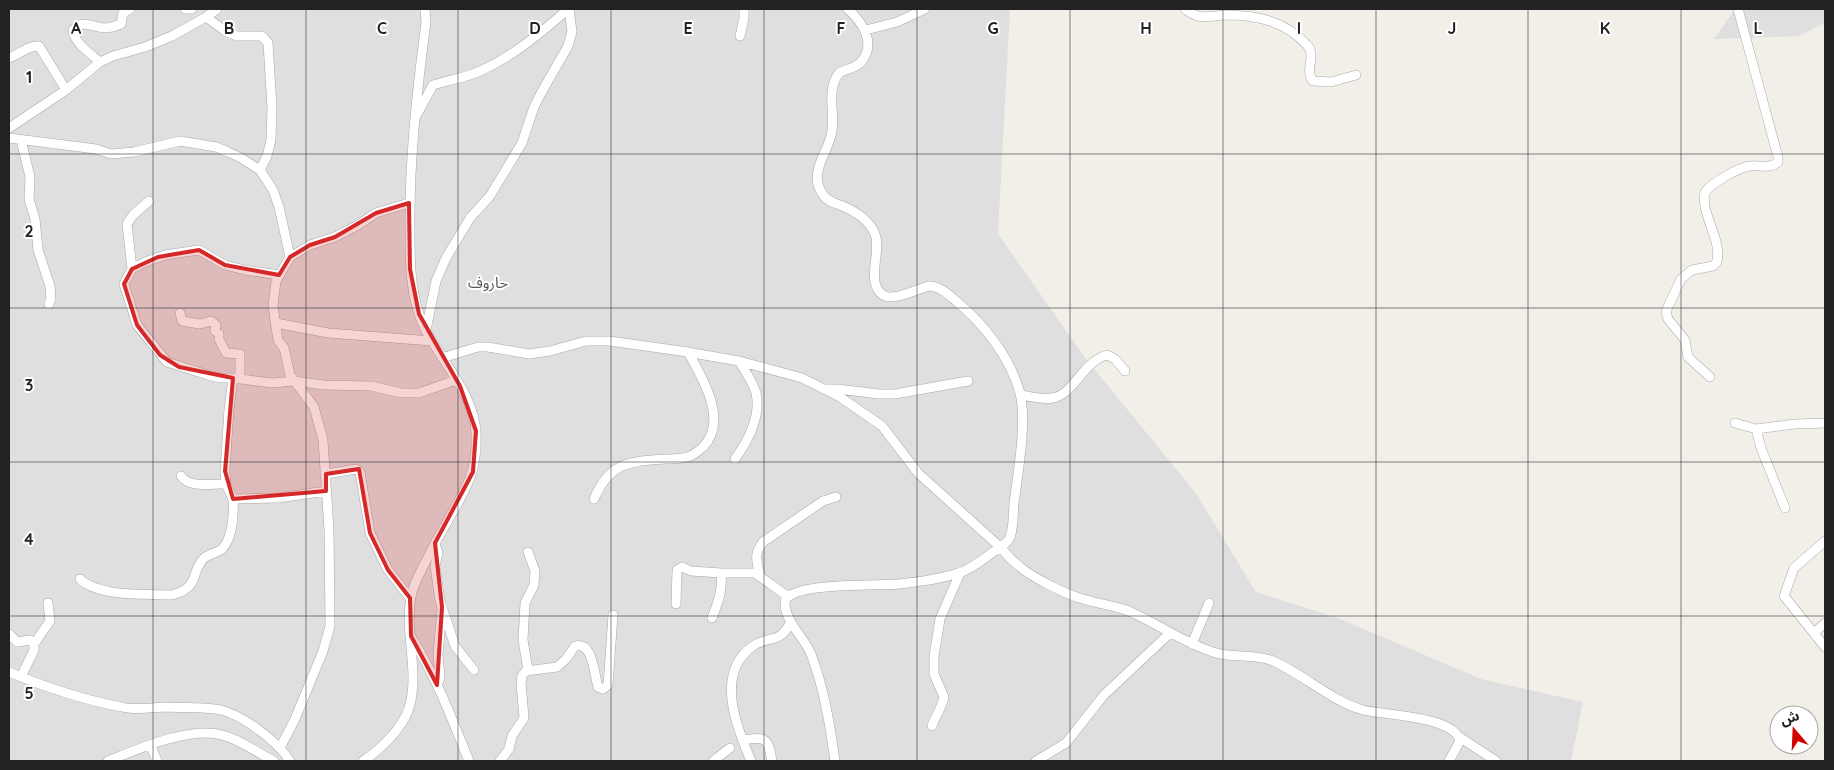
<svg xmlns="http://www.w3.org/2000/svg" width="1834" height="770" font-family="Quicksand,'Noto Sans Arabic',sans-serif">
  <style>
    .residential { fill: #e0dfdf }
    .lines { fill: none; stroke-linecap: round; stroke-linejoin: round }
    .minor-casing { stroke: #a9a9a9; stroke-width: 10 }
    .minor { stroke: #fff; stroke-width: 9 }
    .marked { fill: #d62828; fill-opacity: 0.2; stroke: #d62828; stroke-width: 4; stroke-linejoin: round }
    .grid { fill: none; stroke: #222; stroke-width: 1; stroke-opacity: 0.55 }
    .labels { text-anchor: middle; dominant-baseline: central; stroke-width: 4; stroke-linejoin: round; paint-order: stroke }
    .quarter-label { font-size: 15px; fill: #555; stroke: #fff }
    .grid-label { font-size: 16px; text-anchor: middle; font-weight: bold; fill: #222; stroke: #fff; stroke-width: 4; stroke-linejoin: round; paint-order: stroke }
  </style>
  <rect width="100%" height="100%" fill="#f2efe9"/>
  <path class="residential" d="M 9,9 L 1010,9 L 998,234 L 1086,359 L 1195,492 L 1256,592 L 1338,618 L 1481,679 L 1583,702 L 1571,761 L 9,761 Z
    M 1735,9 L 1825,9 L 1825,23 L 1799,36 L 1714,39 Z"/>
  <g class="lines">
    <g class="minor-casing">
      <path id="minor" d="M 185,9 L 192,9
        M 1185,9 C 1200,21 1208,16 1226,15 C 1257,15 1285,21 1307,45 C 1317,55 1304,70 1313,81 L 1331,82 L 1356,75
        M 206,17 L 225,31 L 237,36 L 262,36 L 268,43 L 272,108 L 271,140 L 267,156 L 260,170
        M 866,30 L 897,22 L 925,9
        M 740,36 L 744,18 L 744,9
        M 9,58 C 19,55 28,45 39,46 L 66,90
        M 100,62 C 91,54 74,43 73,30 C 82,19 93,27 104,28 C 110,28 116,26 121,24 L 123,13 L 130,9
        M 416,116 L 433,85 C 448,80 464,78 478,72 C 512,57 541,33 568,9
        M 9,128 L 66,90 L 100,62 L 113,56 L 145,47 L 172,36 L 206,17 L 217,9
        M 9,138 L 96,149 L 111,154 L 134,152 L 180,141 L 216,147 L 228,152 L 241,158 L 260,170 L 273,190 L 279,207 L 290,257 L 310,245 L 335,237 L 358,225 L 376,213 L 409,203
        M 21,140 L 30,177 L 29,199 L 35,219 L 38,250 L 50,286 L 51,299 L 49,304
        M 132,269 L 127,224 L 133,215 L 149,201
        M 180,313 L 182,321 L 200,324 L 211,321 L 216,325 L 215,331 L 219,334 L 219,339 L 226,353 L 240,354 L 240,372 L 238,379
        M 276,323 L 328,333 L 432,341
        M 426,330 L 436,281 L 446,258 L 470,218 L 490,196 L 522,143 L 534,107 L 540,95 L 568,46 L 572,32 L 569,9
        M 442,358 L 478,347 L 488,347 L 529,354 L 550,351 L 586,341 L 609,341 L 681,351 L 739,361 L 802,378 L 840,397 L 882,426 L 918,473 L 1000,547 C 1005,544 1008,542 1010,537 C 1014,526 1013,514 1014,503 C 1018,473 1027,421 1020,393 C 1010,357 984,324 956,301 C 948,294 941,287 930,286 C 918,288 894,302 883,295 C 865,283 882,251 875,234 C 869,219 855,211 840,205 C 834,203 829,202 824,196 C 806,173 829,153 832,131 C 835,111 826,91 839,73 C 846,69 856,68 861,62 C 877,43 862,22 848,9
        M 1710,377 L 1688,357 L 1685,340 L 1668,319 L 1666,311 L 1681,279 L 1692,270 L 1713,266 L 1717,262 C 1722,238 1700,214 1705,192 C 1712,183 1739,167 1750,166 C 1760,165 1770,169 1778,162 L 1778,157 L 1738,9
        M 233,378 L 272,383 L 294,381 L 323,385 L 371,386 L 401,393 L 419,393 L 456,380
        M 826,389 L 837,389 L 879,394 L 895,394 L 968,381
        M 1020,395 C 1030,396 1042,400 1052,398 C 1073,396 1082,362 1107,355 L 1115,359 L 1125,371
        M 1735,423 L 1756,429 L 1795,424 L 1825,423
        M 1756,429 L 1761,448 L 1785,508
        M 735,459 C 748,441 761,416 756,393 C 753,382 745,371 739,361
        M 326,474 L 356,469 L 360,472 L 370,533 L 388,570 L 410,598
        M 181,476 C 190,489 212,483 226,484
        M 233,499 L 226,484 L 225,471 L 229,409 L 233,378 L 221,378 L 208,375 L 167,362 L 137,325 L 124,284 L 132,269 L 145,262 L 165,255 L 199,250 L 225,265 L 245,270 L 279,275
        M 594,499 C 610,462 628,462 664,459 C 672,459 680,459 687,457 C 693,456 698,451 703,447 C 729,421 702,377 688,352
        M 1825,541 L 1794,568 L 1784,596 L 1825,647
        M 435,543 L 438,553 L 435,566 L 440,601 L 455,646 L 474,670
        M 760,576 C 757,561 753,555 763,542 L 823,501 L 836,497
        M 80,579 C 98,597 148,594 172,595 C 201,587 189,574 204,558 C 209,554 217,553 222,549 C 233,538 234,513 233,499 L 278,498 L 326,491
        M 676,604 L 677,570 L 682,567 L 691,571 L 721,573 L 755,573 L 787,596
        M 712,618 C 718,602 723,590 721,573
        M 1814,633 L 1825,623
        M 9,634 L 17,642 L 30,640 L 34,644 L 34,650 L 21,677
        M 411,637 C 436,676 452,719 469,761
        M 34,644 L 50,621 L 48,603
        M 1192,644 L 1209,603
        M 528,670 L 523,640 L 525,603 L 534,585 L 535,571 L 528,552
        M 9,672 C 45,687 83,700 122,707 C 137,711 152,707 167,707 C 184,708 204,707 221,710 C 244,716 277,741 290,761
        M 437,685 L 440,678 L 438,654 L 442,609
        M 932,726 C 935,717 943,705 944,697 L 934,674 L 934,656 L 940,619 L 960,573
        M 1458,736 L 1496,761
        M 743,740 C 767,736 768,739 772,761
        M 151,746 L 157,761
        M 280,748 L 295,719 L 323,651 L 330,626 L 329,530 L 323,440 L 314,407 L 290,375 L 284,348 L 278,340 L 276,328 L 273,305 L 276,281 L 290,257
        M 108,761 C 138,749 190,726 222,735 C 240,739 257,753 274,761
        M 363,761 C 381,749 402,729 409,708 C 420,672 404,633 411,597 C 413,584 420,573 426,561 C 431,552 435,542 441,533 C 460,497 478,478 476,434 C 475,390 432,354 419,314 C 410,287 410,259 410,231 C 409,161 417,91 426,22 L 425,9
        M 500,761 L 509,749 L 512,736 L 524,718 L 521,683 L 522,676 L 526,671 L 557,667 L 566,659 L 575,646 C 593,641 594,674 598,687 L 603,689 L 608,685 L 613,615
        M 713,761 L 730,748
        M 751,761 C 737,727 714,673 753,646 C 771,634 778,646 791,622
        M 835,761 C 830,725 824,688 811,654 C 804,637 786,623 785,604 C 783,581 881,586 899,584 C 918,582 940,579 958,573 C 971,570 989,555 1000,547 C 1006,554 1012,561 1019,566 C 1031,577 1067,595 1083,599 C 1099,604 1116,606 1131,612 C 1158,624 1184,643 1213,652 C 1232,659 1253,653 1273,661 C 1303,674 1333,702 1363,710 C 1383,715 1455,716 1460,741 L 1449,761
        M 1036,761 L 1066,743 L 1104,695 L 1170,633"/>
    </g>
    <use href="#minor" class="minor"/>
  </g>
  <path class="marked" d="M 409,203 L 410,269 L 419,314 L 460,386 L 476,431 L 473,472 L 435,543 L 442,607 L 437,685 L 411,636 L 410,598 L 388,570 L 370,533 L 359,469 L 326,474 L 326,491 L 233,499 L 225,471 L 233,378 L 179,367 L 160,355 L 137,325 L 124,284 L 132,269 L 158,257 L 199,250 L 225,265 L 279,275 L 290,257 L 310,245 L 335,237 L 376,213 Z"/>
  <path class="grid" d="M 153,9 L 153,761M 306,9 L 306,761M 458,9 L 458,761M 611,9 L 611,761M 764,9 L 764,761M 917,9 L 917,761M 1070,9 L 1070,761M 1223,9 L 1223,761M 1376,9 L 1376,761M 1528,9 L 1528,761M 1681,9 L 1681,761M 9,154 L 1825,154M 9,308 L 1825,308M 9,462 L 1825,462M 9,616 L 1825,616"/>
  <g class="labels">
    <g class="quarter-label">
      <text x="488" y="282">حاروف</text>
    </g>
  </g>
  <g class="grid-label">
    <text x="76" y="34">A</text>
    <text x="229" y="34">B</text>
    <text x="382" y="34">C</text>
    <text x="535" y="34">D</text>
    <text x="688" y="34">E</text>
    <text x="841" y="34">F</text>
    <text x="993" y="34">G</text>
    <text x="1146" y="34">H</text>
    <text x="1299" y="34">I</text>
    <text x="1452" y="34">J</text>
    <text x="1605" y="34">K</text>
    <text x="1758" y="34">L</text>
    <text x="29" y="83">1</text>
    <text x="29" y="237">2</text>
    <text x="29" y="391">3</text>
    <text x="29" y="545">4</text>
    <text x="29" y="699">5</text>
  </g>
  <rect width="1834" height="770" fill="none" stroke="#222222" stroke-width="20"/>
  <g transform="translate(1794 730) rotate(341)"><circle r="24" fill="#ffffff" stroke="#a7a7a7"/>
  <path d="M0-4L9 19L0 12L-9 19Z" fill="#d40000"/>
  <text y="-8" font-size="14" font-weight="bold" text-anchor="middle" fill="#222222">ش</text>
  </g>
</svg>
